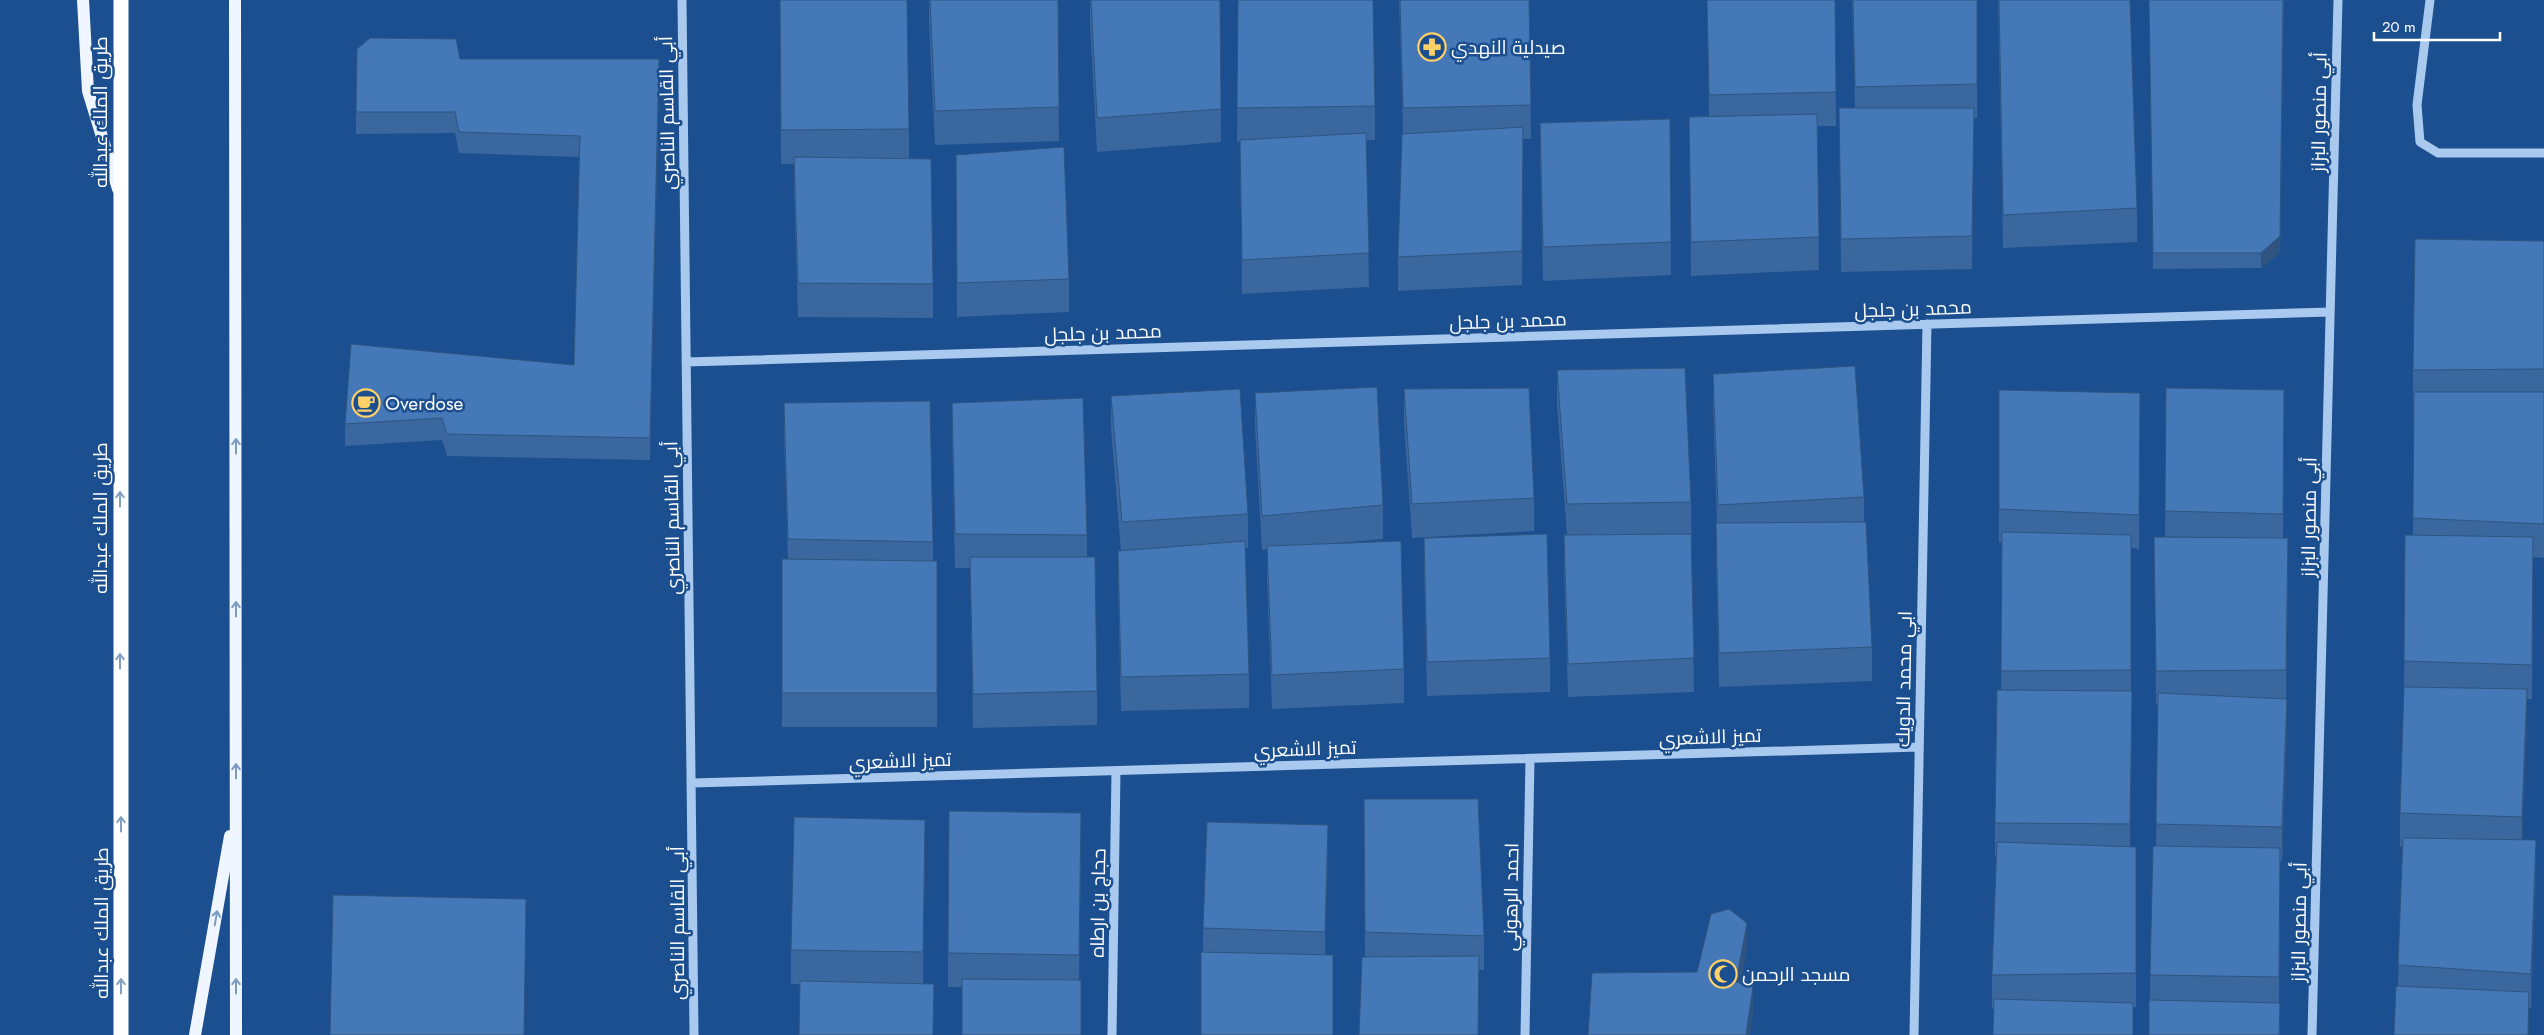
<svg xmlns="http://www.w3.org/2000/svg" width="2544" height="1035" font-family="Jost,Cairo,sans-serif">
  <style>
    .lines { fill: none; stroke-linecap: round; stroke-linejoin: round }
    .minor { stroke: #a9c9ee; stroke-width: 9 }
    .major { stroke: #f0f6ff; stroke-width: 12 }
    .highway { stroke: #fff; stroke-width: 15 }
    .wall { fill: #3a679d }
    .shaded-wall { fill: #305480 }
    .building { fill: #4478b7; stroke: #305480 }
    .oneway { stroke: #7b9ac1 }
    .oneway2 { stroke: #829ec1 }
    .labels { text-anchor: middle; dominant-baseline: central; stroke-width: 5; stroke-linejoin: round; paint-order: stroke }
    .poi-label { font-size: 19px; fill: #fff; stroke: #1b4f8f; text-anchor: start }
    .street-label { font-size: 19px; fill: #fff; stroke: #1b4f8f }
  </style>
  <rect width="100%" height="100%" fill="#1b4f8f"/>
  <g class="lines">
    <path class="minor" d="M 682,0 L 694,1035
      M 2430,0 L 2417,105 L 2420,142 L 2438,153 L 2544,153
      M 686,362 L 2330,312
      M 692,783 L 1919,747
      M 1112,1035 L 1116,771
      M 1525,1035 L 1530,759
      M 1914,1035 L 1927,324
      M 2312,1035 L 2338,0"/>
    <path class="major" d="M 83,0 L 88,91 L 118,189
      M 235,0 L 236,1035
      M 195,1035 L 230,836"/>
    <path class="highway" d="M 121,0 L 121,1035"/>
  </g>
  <path class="wall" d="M 780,0 L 909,129 L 909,159 L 933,284 L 933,318 L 798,317 L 794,191 L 794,164 L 781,164 Z
    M 929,0 L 1058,0 L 1059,141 L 935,145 L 929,24 Z
    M 1090,0 L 1220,0 L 1221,142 L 1097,152 L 1090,23 Z
    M 1238,0 L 1375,106 L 1375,140 L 1366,140 L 1369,287 L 1242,294 L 1240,142 L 1237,142 Z
    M 1399,0 L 1529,0 L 1531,139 L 1523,139 L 1522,285 L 1398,291 L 1398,257 L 1403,134 Z
    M 1707,0 L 1835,0 L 1836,126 L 1817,126 L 1819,270 L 1691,276 L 1689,117 L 1709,116 Z
    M 1852,0 L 1977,0 L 1977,118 L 1974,118 L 1972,269 L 1841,272 L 1839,108 L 1855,108 Z
    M 1998,0 L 2130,0 L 2137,208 L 2137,242 L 2003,248 Z
    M 2149,0 L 2284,0 L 2280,252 L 2261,268 L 2153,269 Z
    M 460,59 L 659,80 L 650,460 L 447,456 L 442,440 L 345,446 L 345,424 L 574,365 L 579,157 L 459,153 L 455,133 L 356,134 L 356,112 Z
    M 1670,119 L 1671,275 L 1543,281 L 1540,156 L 1540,123 Z
    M 956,155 L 1069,279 L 1069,312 L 957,317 Z
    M 2544,241 L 2544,558 L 2533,557 L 2532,699 L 2527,699 L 2527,723 L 2522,840 L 2536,874 L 2531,1008 L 2398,987 L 2402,847 L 2400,847 L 2400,813 L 2404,687 L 2405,535 L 2413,535 L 2414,403 L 2413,403 L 2413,370 Z
    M 1557,370 L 1691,502 L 1694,692 L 1568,697 L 1564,569 L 1564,535 L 1567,535 L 1557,404 Z
    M 1713,374 L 1864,497 L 1864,522 L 1872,647 L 1872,681 L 1719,687 L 1716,557 L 1716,523 L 1717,523 L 1713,407 Z
    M 2166,388 L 2284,390 L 2283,538 L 2288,572 L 2286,699 L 2287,733 L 2282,861 L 2280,861 L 2279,1003 L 2280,1035 L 2150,1000 L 2150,975 L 2156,846 L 2158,704 L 2156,704 L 2154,537 L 2165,537 Z
    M 1404,389 L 1534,498 L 1534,531 L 1412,538 L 1404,423 Z
    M 1999,390 L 2140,427 L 2139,549 L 2131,548 L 2131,691 L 2132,725 L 2130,846 L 2136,973 L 2136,1007 L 1992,1009 L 1992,975 L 1996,857 L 1995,857 L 1995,823 L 2001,690 L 2002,543 L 1999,542 Z
    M 1255,393 L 1383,505 L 1383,539 L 1328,544 L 1404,669 L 1404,703 L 1272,709 L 1267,580 L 1267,549 L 1262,550 L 1255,427 Z
    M 1111,396 L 1248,514 L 1248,548 L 1245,548 L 1249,674 L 1249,708 L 1121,711 L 1118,585 L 1118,551 L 1121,551 L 1111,429 Z
    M 784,403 L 933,542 L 933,561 L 937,561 L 937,727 L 782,727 L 782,559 L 788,559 L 784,437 Z
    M 952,403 L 1087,535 L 1087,557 L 1097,691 L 1097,725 L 973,728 L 970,568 L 955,568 L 952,437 Z
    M 1424,538 L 1550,658 L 1550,692 L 1427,696 L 1424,572 Z
    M 1364,799 L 1484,936 L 1484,970 L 1479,970 L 1478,1035 L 1359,1035 L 1365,957 Z
    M 1081,847 L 1079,980 L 962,987 L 948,987 L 948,953 Z
    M 925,853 L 923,984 L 791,984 L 791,950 Z
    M 1328,859 L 1325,955 L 1203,952 L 1203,928 Z"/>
  <path class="shaded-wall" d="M 2284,0 L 2280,252 L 2261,268 L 2261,253 Z
    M 659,59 L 659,80 L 650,460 L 650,438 Z
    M 1974,108 L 1974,141 L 1972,269 L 1972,236 Z
    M 1523,127 L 1523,161 L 1522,285 L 1522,251 Z
    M 2288,538 L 2288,572 L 2286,703 L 2286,670 Z
    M 2527,689 L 2527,723 L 2522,851 L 2522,817 Z
    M 2132,691 L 2132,725 L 2130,857 L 2130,824 Z
    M 2287,699 L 2287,733 L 2282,861 L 2282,827 Z
    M 925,820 L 925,853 L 923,986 L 923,952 Z
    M 1328,825 L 1328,859 L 1325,966 L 1325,932 Z
    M 2536,840 L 2536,874 L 2531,1008 L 2531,974 Z
    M 1747,923 L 1747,950 L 1736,1009 L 1736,982 Z
    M 1753,987 L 1753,1014 L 1750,1035 L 1746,1035 Z
    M 2529,992 L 2529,1035 L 2528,1035 Z"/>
  <path class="building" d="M 780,0 L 907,0 L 909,129 L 781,130 Z
    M 930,0 L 1058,0 L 1059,107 L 935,111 Z
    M 1091,0 L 1220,0 L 1221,109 L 1097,118 Z
    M 1238,0 L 1373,0 L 1375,106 L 1237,108 Z
    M 1400,0 L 1529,0 L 1531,105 L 1403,108 Z
    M 1707,0 L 1835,0 L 1836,92 L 1709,95 Z
    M 1853,0 L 1977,0 L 1977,84 L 1855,87 Z
    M 1999,0 L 2130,0 L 2137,208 L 2003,215 Z
    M 2149,0 L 2283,0 L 2280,236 L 2261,253 L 2153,253 Z
    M 370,38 L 456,39 L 460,59 L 659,59 L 650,438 L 447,434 L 442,418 L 345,424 L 351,344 L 574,365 L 580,136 L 459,132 L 455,112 L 356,112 L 357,49 Z
    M 1839,108 L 1974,108 L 1972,236 L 1841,239 Z
    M 1817,114 L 1819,237 L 1691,242 L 1689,117 Z
    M 1670,119 L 1671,242 L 1543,247 L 1540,123 Z
    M 1523,127 L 1522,251 L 1398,257 L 1402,134 Z
    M 1366,133 L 1369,253 L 1242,260 L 1240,140 Z
    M 1064,147 L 1069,279 L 957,283 L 956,155 Z
    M 794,157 L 931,159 L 933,284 L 798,283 Z
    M 2415,239 L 2544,241 L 2544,369 L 2413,370 Z
    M 1855,366 L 1864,497 L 1718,505 L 1713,374 Z
    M 1685,368 L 1691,502 L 1567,504 L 1557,370 Z
    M 1377,387 L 1383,505 L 1262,516 L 1255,393 Z
    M 1529,388 L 1534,498 L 1412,504 L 1404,389 Z
    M 2166,388 L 2284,390 L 2283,514 L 2165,511 Z
    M 1240,389 L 1248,514 L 1122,522 L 1111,396 Z
    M 1999,390 L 2140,393 L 2139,515 L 1999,509 Z
    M 2414,392 L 2544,392 L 2544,524 L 2413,518 Z
    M 1083,398 L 1087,535 L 955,534 L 952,403 Z
    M 930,401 L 933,542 L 788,539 L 784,403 Z
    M 1866,522 L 1872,647 L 1719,653 L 1716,523 Z
    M 2002,532 L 2131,535 L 2131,670 L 2001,671 Z
    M 1547,534 L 1550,658 L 1427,662 L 1424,538 Z
    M 1691,534 L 1694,658 L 1568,664 L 1564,535 Z
    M 2405,535 L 2533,537 L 2532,665 L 2404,661 Z
    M 2154,537 L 2288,538 L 2286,670 L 2156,671 Z
    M 1245,541 L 1249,674 L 1121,677 L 1118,551 Z
    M 1401,541 L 1404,669 L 1272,675 L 1267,546 Z
    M 970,557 L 1095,557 L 1097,691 L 973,694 Z
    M 782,559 L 937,561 L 937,693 L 782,693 Z
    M 2404,687 L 2527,689 L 2522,817 L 2400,813 Z
    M 1997,690 L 2132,691 L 2130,824 L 1995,823 Z
    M 2158,693 L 2287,699 L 2282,827 L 2156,824 Z
    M 1364,799 L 1478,799 L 1484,936 L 1365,932 Z
    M 949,811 L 1081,813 L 1079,955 L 948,953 Z
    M 794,817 L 925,820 L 923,952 L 791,950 Z
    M 1207,822 L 1328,825 L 1325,932 L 1203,928 Z
    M 2403,838 L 2536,840 L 2531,974 L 2398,965 Z
    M 1997,842 L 2136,847 L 2136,973 L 1992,975 Z
    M 2153,846 L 2280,848 L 2279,977 L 2150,975 Z
    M 333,895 L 526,899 L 524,1035 L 330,1035 Z
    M 1729,909 L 1747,923 L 1736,982 L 1753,987 L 1746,1035 L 1588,1035 L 1592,973 L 1697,972 L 1711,914 Z
    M 1201,952 L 1333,955 L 1333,1035 L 1201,1035 Z
    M 1479,956 L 1478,1035 L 1359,1035 L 1362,957 Z
    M 962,979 L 1081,980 L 1081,1035 L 962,1035 Z
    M 800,981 L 934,984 L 933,1035 L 799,1035 Z
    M 2396,986 L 2529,992 L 2528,1035 L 2394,1035 Z
    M 1994,999 L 2133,1003 L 2133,1035 L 1993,1035 Z
    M 2149,1000 L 2280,1003 L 2279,1035 L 2149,1035 Z"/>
  <defs><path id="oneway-shaft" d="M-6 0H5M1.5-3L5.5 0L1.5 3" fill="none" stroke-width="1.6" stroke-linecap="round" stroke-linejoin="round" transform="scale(1.25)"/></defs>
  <g class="oneway">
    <use href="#oneway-shaft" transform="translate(236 446) rotate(-90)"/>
    <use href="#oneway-shaft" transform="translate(236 609) rotate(-90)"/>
    <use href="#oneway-shaft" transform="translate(236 771) rotate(-90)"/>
    <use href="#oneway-shaft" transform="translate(216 918) rotate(-80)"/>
    <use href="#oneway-shaft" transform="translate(236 986) rotate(-90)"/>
  </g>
  <g class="oneway2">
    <use href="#oneway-shaft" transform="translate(120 499) rotate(-90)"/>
    <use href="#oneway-shaft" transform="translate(120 661) rotate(-90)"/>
    <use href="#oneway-shaft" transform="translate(121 824) rotate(-90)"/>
    <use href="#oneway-shaft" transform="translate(121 986) rotate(-90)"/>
  </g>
  <defs>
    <g id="pharmacy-ring" transform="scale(1.4375)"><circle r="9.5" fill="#1b4f8f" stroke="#ffd166" stroke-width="1.5"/><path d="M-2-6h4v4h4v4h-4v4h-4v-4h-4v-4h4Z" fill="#ffd166"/></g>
    <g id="cafe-ring" transform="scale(1.4375)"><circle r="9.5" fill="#1b4f8f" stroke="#ffd166" stroke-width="1.5"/><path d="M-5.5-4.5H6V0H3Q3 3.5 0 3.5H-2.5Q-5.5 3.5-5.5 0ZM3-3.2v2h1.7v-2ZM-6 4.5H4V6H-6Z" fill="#ffd166"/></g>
    <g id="mosque-ring" transform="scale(1.4375)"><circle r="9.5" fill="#1b4f8f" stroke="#ffd166" stroke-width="1.5"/><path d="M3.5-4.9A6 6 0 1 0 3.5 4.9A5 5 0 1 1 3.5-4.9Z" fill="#ffd166"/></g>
  </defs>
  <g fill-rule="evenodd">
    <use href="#pharmacy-ring" x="1432" y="47"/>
    <use href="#cafe-ring" x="366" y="403"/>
    <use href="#mosque-ring" x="1723" y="974"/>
  </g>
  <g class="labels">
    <g class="poi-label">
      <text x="1451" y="47">صيدلية النهدي</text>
      <text x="385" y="403">Overdose</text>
      <text x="1742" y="974">مسجد الرحمن</text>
    </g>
    <g class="street-label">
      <text transform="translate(100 112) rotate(-90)">طريق الملك عبدالله</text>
      <text transform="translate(2319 112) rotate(-89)">أبي منصور البزاز</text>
      <text transform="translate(667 113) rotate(-91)">أبي القاسم الناصري</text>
      <text transform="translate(1913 309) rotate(-2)">محمد بن جلجل</text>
      <text transform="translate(1508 321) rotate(-2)">محمد بن جلجل</text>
      <text transform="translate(1103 333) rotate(-2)">محمد بن جلجل</text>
      <text transform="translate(2309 517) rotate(-89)">أبي منصور البزاز</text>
      <text transform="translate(100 518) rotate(-90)">طريق الملك عبدالله</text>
      <text transform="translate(672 518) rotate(-91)">أبي القاسم الناصري</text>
      <text transform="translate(1904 679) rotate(-89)">ابي محمد الدويك</text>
      <text transform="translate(1710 737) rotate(-2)">تميز الاشعري</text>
      <text transform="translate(1305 749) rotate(-2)">تميز الاشعري</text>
      <text transform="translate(900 761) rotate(-2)">تميز الاشعري</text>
      <text transform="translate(1511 897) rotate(-89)">احمد الرهوني</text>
      <text transform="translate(1098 903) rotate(-89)">حجاج بن ارطاه</text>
      <text transform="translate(2299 922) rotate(-89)">أبي منصور البزاز</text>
      <text transform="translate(101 923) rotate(-90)">طريق الملك عبدالله</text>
      <text transform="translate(677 923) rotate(-90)">أبي القاسم الناصري</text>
    </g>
  </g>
  <path d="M2374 32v8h126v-8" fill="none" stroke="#ffffff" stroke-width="2.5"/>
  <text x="2382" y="32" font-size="15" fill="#ffffff" stroke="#1b4f8f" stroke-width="4" paint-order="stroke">20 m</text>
</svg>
